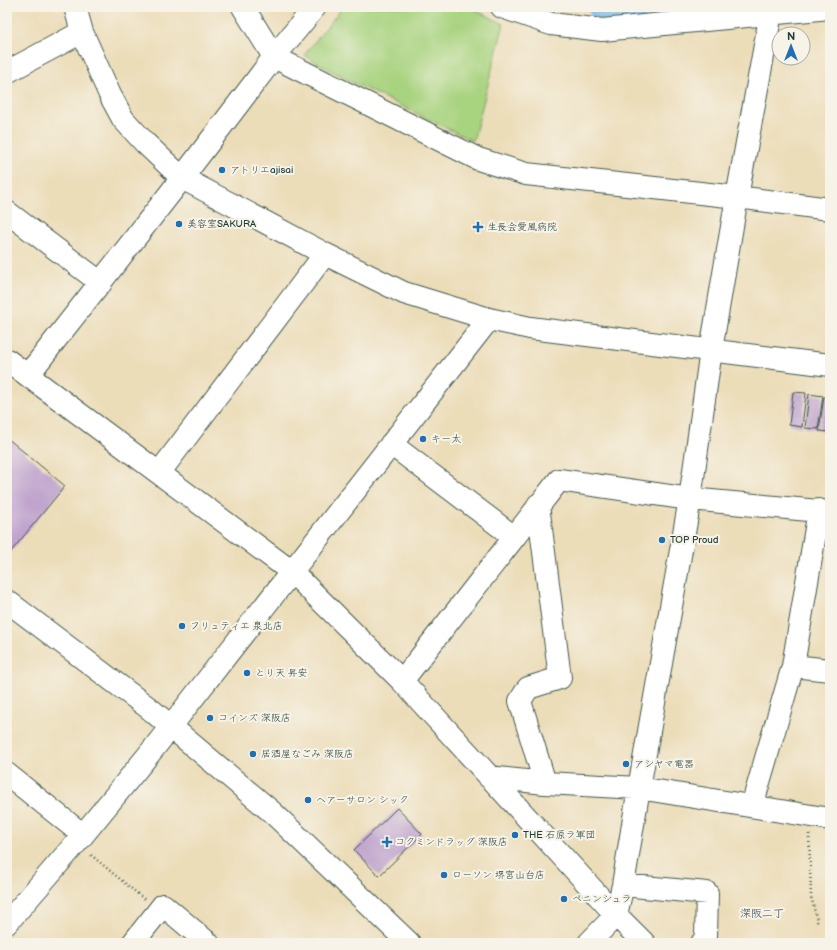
<svg xmlns="http://www.w3.org/2000/svg" width="837" height="950" font-family="'Balsamiq Sans','Klee One',sans-serif">
  <style>
    .green { fill: #a8d37f; stroke: #64885a }
    .lines { fill: none; stroke-linecap: round; stroke-linejoin: round }
    .river { stroke: #73b3e7; stroke-width: 32 }
    .building { fill: #c0a4ce }
    .minor-casing { stroke: #3e5548; stroke-width: 24 }
    .path { stroke: #3e5548; stroke-width: 2.5; stroke-dasharray: 1 3; stroke-linecap: butt }
    .minor { stroke: #fff; stroke-width: 22 }
    .poi-dot { fill: #1f6fb2; stroke: #f7f3e8; stroke-width: 1.5 }
    .labels { text-anchor: middle; dominant-baseline: central; stroke-width: 4; stroke-linejoin: round; paint-order: stroke }
    .poi-label { font-size: 10px; fill: #1f3d34; stroke: #f7f3e8; text-anchor: start }
    .neighbourhood-label { font-size: 11px; font-weight: bold; fill: #57616a; stroke: #f7f3e8 }
  </style>
  <rect width="100%" height="100%" fill="#f7f3e8"/>
  <filter id="ink" filterUnits="userSpaceOnUse"><feTurbulence type="fractalNoise" baseFrequency=".025" numOctaves="2"/><feDisplacementMap in="SourceGraphic" scale="8" xChannelSelector="R" yChannelSelector="G"/><feConvolveMatrix kernelMatrix="1 2 1 2 8 2 1 2 1" color-interpolation-filters="sRGB"/></filter>
  <filter id="wash" filterUnits="userSpaceOnUse"><feTurbulence type="fractalNoise" baseFrequency=".012" numOctaves="4" result="noise"/><feDisplacementMap in="SourceGraphic" scale="16" xChannelSelector="R" yChannelSelector="G"/><feGaussianBlur stdDeviation="0.9" result="paint"/><feColorMatrix in="noise" values="0 0 0 0 0 0 0 0 0 0 0 0 0 0 0 0 0 1.4 0 .05"/><feComposite in="paint" operator="in"/></filter>
  <g filter="url(#wash)">
    <rect width="100%" height="100%" fill="#ecddb9"/>
    <path class="green" d="M 343,7 L 469,7 L 504,24 L 473,141 L 348,80 L 304,55 Z"/>
    <g class="lines">
      <path class="river" d="M 604,7 L 634,7"/>
    </g>
    <g id="blocks">
      <path class="building" d="M 793,392 L 806,393 L 802,427 L 789,425 Z
        M 809,394 L 823,396 L 818,429 L 805,428 Z
        M 824,397 L 830,398 L 830,432 L 819,431 Z
        M 7,438 L 65,486 L 9,554 L 7,553 Z
        M 397,808 L 422,834 L 379,876 L 354,850 Z"/>
    </g>
  </g>
  <g filter="url(#ink)">
    <use href="#blocks" fill-opacity="0" stroke="#3e5548" stroke-width="1"/>
    <g class="lines">
      <g class="minor-casing">
        <path id="minor" d="M 75,7 L 82,32 L 110,95 L 123,119 L 145,143 L 182,178 L 325,254 L 404,293 L 489,319 L 530,328 L 830,365
          M 243,7 L 274,57 L 478,159 L 526,174 L 737,197 L 830,209
          M 502,7 L 551,24 L 602,30 L 830,8
          M 7,72 L 82,32
          M 7,212 L 101,283
          M 7,360 L 292,572 L 402,681 L 616,915 L 644,943
          M 28,375 L 182,178 L 274,57 L 315,7
          M 391,444 L 514,537
          M 159,473 L 325,254
          M 538,505 L 560,678 L 528,688 L 520,701 L 545,783
          M 7,601 L 150,709 L 273,813 L 409,943
          M 793,666 L 830,670
          M 402,681 L 559,480 L 690,499 L 830,512
          M 7,774 L 83,835
          M 489,777 L 545,783 L 639,788 L 830,819
          M 752,806 L 793,666 L 819,510
          M 623,885 L 707,893 L 706,937 L 702,943
          M 7,923 L 83,835 L 154,748 L 489,319
          M 133,943 L 163,905 L 208,943
          M 589,943 L 616,915 L 623,885 L 639,788 L 690,499 L 711,350 L 737,197 L 772,7"/>
      </g>
      <path class="path" d="M 809,834 L 811,896 L 818,925
        M 91,855 L 144,899"/>
      <use href="#minor" class="minor"/>
    </g>
  </g>
  <g class="poi-dot">
    <circle cx="222" cy="170" r="4"/>
    <circle cx="179" cy="224" r="4"/>
    <path d="M476 221h4v4h4v4h-4v4h-4v-4h-4v-4h4z"/>
    <circle cx="423" cy="439" r="4"/>
    <circle cx="662" cy="540" r="4"/>
    <circle cx="182" cy="626" r="4"/>
    <circle cx="247" cy="673" r="4"/>
    <circle cx="210" cy="718" r="4"/>
    <circle cx="253" cy="754" r="4"/>
    <circle cx="626" cy="764" r="4"/>
    <circle cx="308" cy="800" r="4"/>
    <circle cx="515" cy="835" r="4"/>
    <path d="M385 836h4v4h4v4h-4v4h-4v-4h-4v-4h4z"/>
    <circle cx="444" cy="875" r="4"/>
    <circle cx="564" cy="899" r="4"/>
  </g>
  <g class="labels">
    <g class="poi-label">
      <text x="230" y="170">アトリエajisai</text>
      <text x="187" y="224">美容室SAKURA</text>
      <text x="487" y="227">生長会愛風病院</text>
      <text x="431" y="439">キー太</text>
      <text x="670" y="540">TOP Proud</text>
      <text x="190" y="626">フリュティエ 泉北店</text>
      <text x="255" y="673">とり天 昇安</text>
      <text x="218" y="718">コインズ 深阪店</text>
      <text x="261" y="754">居酒屋なごみ 深阪店</text>
      <text x="634" y="764">アシヤマ電器</text>
      <text x="316" y="800">ヘアーサロン シック</text>
      <text x="523" y="835">THE 石原ラ軍団</text>
      <text x="395" y="842">コクミンドラッグ 深阪店</text>
      <text x="452" y="875">ローソン 堺宮山台店</text>
      <text x="572" y="899">ペニンシュラ</text>
    </g>
    <g class="neighbourhood-label">
      <text x="762" y="913">深阪二丁</text>
    </g>
  </g>
  <rect width="837" height="950" fill="none" stroke="#f7f3e8" stroke-width="24"/>
  <g transform="translate(791 46)"><circle r="19" fill="#f7f3e8" stroke="#a1aaa0"/>
  <path d="M0-3L7 15L0 10L-7 15Z" fill="#1f6fb2"/>
  <text y="-6" font-size="11" font-weight="bold" text-anchor="middle" fill="#1f3d34">N</text>
  </g>
</svg>
